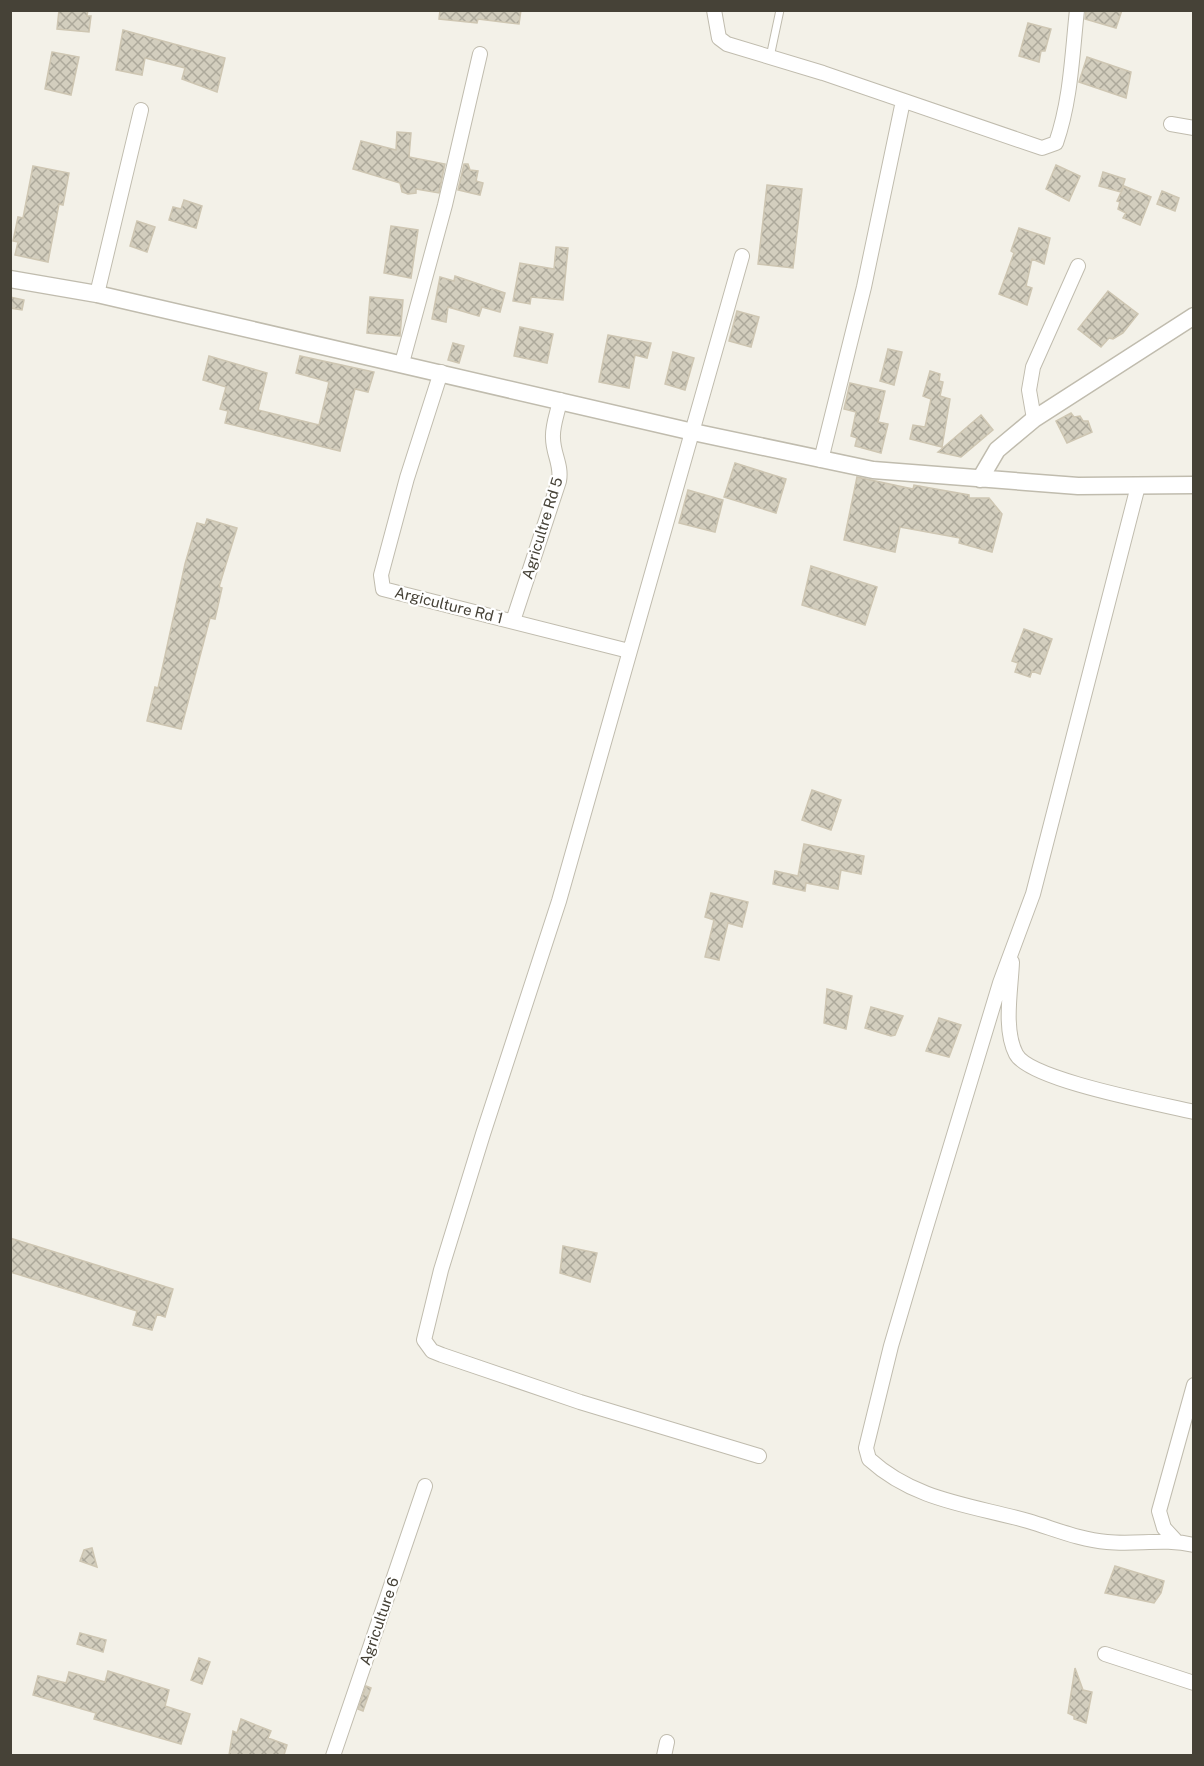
<svg xmlns="http://www.w3.org/2000/svg" width="1204" height="1766" font-family="'Public Sans',sans-serif">
  <style>
    .building { fill: url(#building-cross-hatch); stroke: #cec6b2; stroke-width: 1.5 }
    .lines { fill: none; stroke-linecap: round; stroke-linejoin: round }
    .service-casing { stroke: #c0bcae; stroke-width: 9 }
    .minor-casing { stroke: #c0bcae; stroke-width: 16 }
    .tertiary-casing { stroke: #c0bcae; stroke-width: 19 }
    .service { stroke: #fff; stroke-width: 7 }
    .minor { stroke: #fff; stroke-width: 14 }
    .tertiary { stroke: #fff; stroke-width: 16 }
    .labels { text-anchor: middle; dominant-baseline: central; stroke-width: 4.5; stroke-linejoin: round; paint-order: stroke }
    .street-label { font-size: 15px; fill: #464237; stroke: #fff }
  </style>
  <defs>
    <pattern id="building-cross-hatch" width="8" height="8" patternUnits="userSpaceOnUse" patternTransform="scale(1.5)"><rect width="8" height="8" fill="#d3cebe"/><path d="M0 0l8 8M0 8l8-8" fill="none" stroke="#ada99b"/></pattern>
  </defs>
  <rect width="100%" height="100%" fill="#f3f1e8"/>
  <path class="building" d="M 59,10 L 88,10 L 87,16 L 91,16 L 89,32 L 57,29 Z
    M 440,10 L 521,10 L 519,24 L 478,19 L 477,23 L 439,19 Z
    M 1086,10 L 1122,10 L 1116,28 L 1085,19 Z
    M 1028,23 L 1051,29 L 1045,51 L 1041,51 L 1039,62 L 1019,56 Z
    M 123,30 L 225,58 L 217,92 L 182,79 L 185,68 L 145,58 L 142,75 L 116,70 Z
    M 52,52 L 79,57 L 71,95 L 45,89 Z
    M 1087,57 L 1131,72 L 1126,98 L 1079,82 Z
    M 397,132 L 411,133 L 409,157 L 445,164 L 439,193 L 416,189 L 416,193 L 408,194 L 402,192 L 400,183 L 353,169 L 361,141 L 396,150 Z
    M 464,164 L 468,164 L 470,170 L 478,171 L 476,181 L 483,183 L 480,195 L 458,190 Z
    M 1056,165 L 1080,176 L 1069,201 L 1046,189 Z
    M 33,166 L 69,173 L 63,205 L 59,204 L 48,262 L 15,255 L 18,242 L 13,241 L 18,217 L 23,218 Z
    M 1103,172 L 1125,179 L 1121,192 L 1099,186 Z
    M 767,185 L 802,189 L 793,268 L 758,264 Z
    M 1124,186 L 1151,197 L 1140,225 L 1123,218 L 1126,213 L 1118,209 L 1120,202 L 1117,201 Z
    M 1162,191 L 1179,198 L 1175,211 L 1157,204 Z
    M 184,200 L 202,206 L 196,228 L 169,220 L 173,207 L 181,209 Z
    M 137,221 L 155,227 L 147,252 L 130,246 Z
    M 391,226 L 418,230 L 411,278 L 384,273 Z
    M 1019,228 L 1050,238 L 1044,264 L 1032,259 L 1026,286 L 1032,288 L 1027,305 L 999,294 L 1014,253 L 1011,251 Z
    M 556,247 L 568,248 L 563,300 L 531,297 L 530,304 L 513,301 L 520,263 L 554,269 Z
    M 455,276 L 505,293 L 500,312 L 482,307 L 479,316 L 448,307 L 446,322 L 432,319 L 440,277 L 454,281 Z
    M 1108,291 L 1138,314 L 1123,333 L 1113,339 L 1109,338 L 1101,347 L 1078,329 Z
    M 10,297 L 24,300 L 22,310 L 10,308 Z
    M 370,297 L 403,300 L 400,336 L 367,333 Z
    M 737,311 L 759,317 L 751,347 L 729,341 Z
    M 520,327 L 553,334 L 547,363 L 514,356 Z
    M 608,335 L 651,343 L 647,358 L 635,355 L 629,388 L 599,382 Z
    M 453,343 L 464,346 L 459,363 L 448,360 Z
    M 888,349 L 902,352 L 894,385 L 880,381 Z
    M 673,352 L 694,358 L 685,390 L 665,384 Z
    M 209,356 L 267,373 L 258,410 L 319,425 L 329,382 L 296,373 L 300,356 L 374,372 L 368,392 L 355,389 L 340,451 L 225,423 L 228,411 L 220,409 L 226,387 L 203,380 Z
    M 930,371 L 940,374 L 939,381 L 943,382 L 940,396 L 950,399 L 942,447 L 910,439 L 913,425 L 925,427 L 931,399 L 923,396 Z
    M 850,383 L 885,391 L 878,422 L 888,424 L 881,453 L 855,446 L 857,438 L 851,436 L 856,412 L 844,409 Z
    M 1071,413 L 1074,417 L 1080,416 L 1083,421 L 1088,421 L 1092,432 L 1067,443 L 1056,421 Z
    M 981,415 L 993,430 L 961,457 L 938,452 Z
    M 735,463 L 786,479 L 776,513 L 724,497 Z
    M 857,477 L 913,489 L 914,485 L 969,495 L 969,498 L 989,498 L 1002,514 L 992,552 L 959,543 L 960,538 L 900,527 L 895,552 L 844,540 Z
    M 688,490 L 723,500 L 715,532 L 679,523 Z
    M 207,519 L 237,528 L 219,587 L 222,588 L 215,619 L 210,618 L 181,729 L 147,721 L 155,687 L 158,688 L 185,564 L 197,523 L 205,525 Z
    M 811,566 L 877,587 L 865,625 L 802,605 Z
    M 1024,629 L 1052,639 L 1040,674 L 1032,671 L 1030,677 L 1015,672 L 1018,663 L 1012,661 Z
    M 812,790 L 841,800 L 831,830 L 802,820 Z
    M 804,844 L 864,856 L 861,874 L 841,870 L 838,889 L 806,883 L 805,891 L 773,884 L 775,871 L 798,876 Z
    M 711,893 L 748,902 L 742,927 L 728,923 L 719,960 L 705,957 L 714,920 L 705,917 Z
    M 827,989 L 852,996 L 846,1029 L 824,1023 Z
    M 871,1007 L 903,1016 L 895,1035 L 891,1036 L 865,1028 Z
    M 939,1018 L 961,1025 L 949,1057 L 926,1051 Z
    M 10,1238 L 173,1289 L 165,1317 L 157,1314 L 152,1330 L 133,1325 L 137,1311 L 10,1272 Z
    M 563,1246 L 597,1253 L 590,1282 L 560,1273 Z
    M 92,1548 L 97,1567 L 80,1561 L 84,1550 Z
    M 1115,1566 L 1164,1581 L 1161,1593 L 1154,1603 L 1105,1593 Z
    M 80,1633 L 106,1640 L 103,1652 L 77,1644 Z
    M 199,1658 L 210,1662 L 202,1684 L 191,1680 Z
    M 1075,1668 L 1083,1690 L 1092,1692 L 1086,1723 L 1074,1719 L 1074,1716 L 1068,1713 Z
    M 108,1671 L 169,1690 L 165,1706 L 190,1714 L 181,1744 L 94,1719 L 96,1713 L 33,1695 L 38,1676 L 66,1683 L 69,1672 L 105,1682 Z
    M 366,1686 L 371,1688 L 363,1711 L 358,1709 Z
    M 241,1719 L 271,1731 L 268,1738 L 287,1745 L 284,1755 L 229,1755 L 233,1731 L 237,1733 Z"/>
  <g class="lines">
    <g class="service-casing">
      <path id="service" d="M 770,57 L 780,10"/>
    </g>
    <g class="minor-casing">
      <path id="minor" d="M 714,10 L 719,38 L 727,44 L 823,73 L 1042,148 L 1056,143 C 1071,100 1072,55 1077,10
        M 1171,124 L 1194,128
        M 742,256 L 559,901 L 483,1134 L 441,1270 L 424,1340 L 432,1351 L 442,1355 L 580,1402 L 759,1456
        M 97,294 L 141,110
        M 402,363 L 445,205 L 480,54
        M 441,372 L 407,478 L 381,575 L 383,589 L 629,651
        M 1034,419 L 1029,390 L 1033,367 L 1078,266
        M 821,460 L 864,287 L 903,101
        M 1138,486 L 1033,894 L 1000,983 L 924,1234 L 891,1346 L 866,1448 L 869,1459 C 915,1501 971,1505 1028,1521 C 1055,1529 1080,1540 1107,1542 C 1137,1545 1164,1538 1194,1545
        M 513,621 L 559,481 C 562,465 553,454 553,438 C 552,426 558,412 560,400
        M 1012,962 C 1011,989 1003,1029 1016,1054 C 1029,1080 1161,1104 1194,1112
        M 1176,1541 L 1164,1528 L 1159,1511 L 1194,1385
        M 1105,1654 L 1194,1683
        M 333,1756 L 425,1486
        M 664,1756 L 667,1742"/>
    </g>
    <g class="tertiary-casing">
      <path id="tertiary" d="M 10,279 L 97,294 L 693,432 L 873,470 L 1078,486 L 1194,485
        M 980,479 L 997,450 L 1034,419 L 1194,316"/>
    </g>
    <use href="#service" class="service"/>
    <use href="#minor" class="minor"/>
    <use href="#tertiary" class="tertiary"/>
  </g>
  <g class="labels">
    <g class="street-label">
      <text transform="translate(542 528) rotate(-73)">Agricultre Rd 5</text>
      <text transform="translate(449 605) rotate(14)">Argiculture Rd 1</text>
      <text transform="translate(379 1621) rotate(-71)">Agriculture 6</text>
    </g>
  </g>
  <rect width="1204" height="1766" fill="none" stroke="#464237" stroke-width="24"/>
</svg>
